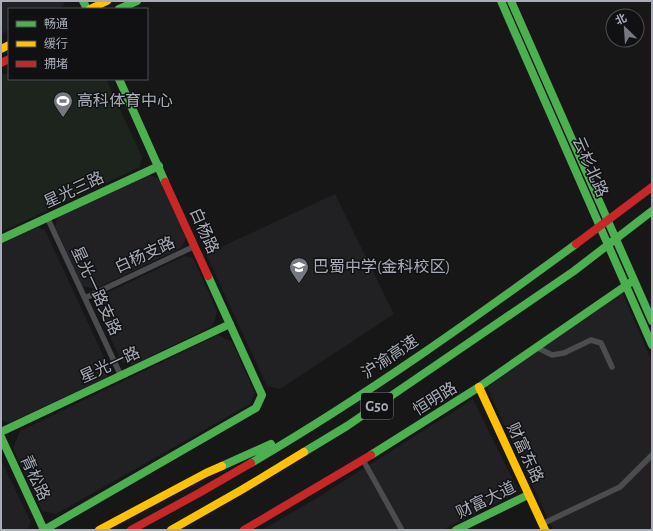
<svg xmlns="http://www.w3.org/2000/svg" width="653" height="531" font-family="'Alegreya Sans','Noto Sans SC',sans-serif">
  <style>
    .built { fill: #212123 }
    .green { fill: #1d241e }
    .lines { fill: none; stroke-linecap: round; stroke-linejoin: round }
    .street { stroke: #4b4c50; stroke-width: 5.5 }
    .fast { stroke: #4caf50; stroke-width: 8 }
    .slow { stroke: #ffc107; stroke-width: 8 }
    .jam { stroke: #c62828; stroke-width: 8 }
    .labels { text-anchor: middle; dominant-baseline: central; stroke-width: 3; stroke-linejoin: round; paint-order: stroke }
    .shield { fill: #111113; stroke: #7b7e86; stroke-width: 1 }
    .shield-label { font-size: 15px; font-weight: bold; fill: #a8adb8 }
    .poi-label { font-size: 16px; fill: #a8adb8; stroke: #111113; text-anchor: start }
    .street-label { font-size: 16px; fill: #a8adb8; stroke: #111113 }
  </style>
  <rect width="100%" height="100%" fill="#171717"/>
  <path class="built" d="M 1,1 L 65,1 L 63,6 L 57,9 L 9,9 L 9,30 L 1,34 Z
    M 148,175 L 159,178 L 186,238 L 181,248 L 95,289 L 82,286 L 55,226 L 58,217 Z
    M 335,194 L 394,314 L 280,389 L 267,386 L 206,254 Z
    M 38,227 L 45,230 L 109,368 L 107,377 L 9,423 L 1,420 L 1,244 Z
    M 185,256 L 193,258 L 217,311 L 213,326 L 132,365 L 122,362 L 95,305 L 98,297 Z
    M 622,292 L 652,362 L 652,530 L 553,530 L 487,387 Z
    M 218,335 L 232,342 L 255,393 L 250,404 L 56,514 L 42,511 L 13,448 L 20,431 Z
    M 473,399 L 519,492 L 442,530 L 262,530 L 317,498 Z
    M 1,460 L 31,522 L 27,530 L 1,530 Z"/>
  <path class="green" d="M 9,73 L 9,79 L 106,79 L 142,157 L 140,167 L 1,232 L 1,75 Z"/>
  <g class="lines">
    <path class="street" d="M 47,217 L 121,376
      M 85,298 L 195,246
      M 536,347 L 552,355 L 564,353 L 591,340 L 601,343 L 612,367
      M 363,460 L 402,530
      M 542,524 L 620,487 L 652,455"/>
    <path class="fast" d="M 83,1 L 87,9
      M 501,1 L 652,345
      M 511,1 L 652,321
      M 119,9 L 137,1
      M 119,79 L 165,182
      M 1,239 L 159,166
      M 1,432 L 230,324
      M 1,437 L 44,530
      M 304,452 L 347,426 L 574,271 L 652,211
      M 371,455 L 479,387 L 634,280
      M 251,463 C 364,397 471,321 576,244
      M 222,466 L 271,444
      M 44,530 L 256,408 L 262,395 L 208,276
      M 456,530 L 528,495"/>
    <path class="slow" d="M 90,9 L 107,1
      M 1,49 L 9,45
      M 479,387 L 545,530
      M 99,530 L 206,473 L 222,466
      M 171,530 L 243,489 L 304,452"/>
    <path class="jam" d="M 1,63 L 9,59
      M 165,182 L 208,276
      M 576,244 L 652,187
      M 131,530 L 199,493 L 251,463
      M 244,530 L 371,455"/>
  </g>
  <defs>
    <g id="stadium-pin" transform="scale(1)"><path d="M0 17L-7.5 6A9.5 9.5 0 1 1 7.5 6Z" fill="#757880" stroke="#111113"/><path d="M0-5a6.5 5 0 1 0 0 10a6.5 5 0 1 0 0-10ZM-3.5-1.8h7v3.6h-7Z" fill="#fff"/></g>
    <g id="school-pin" transform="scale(1)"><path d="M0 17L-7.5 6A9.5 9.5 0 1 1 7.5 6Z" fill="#757880" stroke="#111113"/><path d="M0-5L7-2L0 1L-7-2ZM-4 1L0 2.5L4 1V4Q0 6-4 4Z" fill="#fff"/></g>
  </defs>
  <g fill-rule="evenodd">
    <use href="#stadium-pin" x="63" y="101"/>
    <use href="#school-pin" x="299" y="267"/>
  </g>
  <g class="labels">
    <rect class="shield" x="361" y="393" width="32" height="26" rx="3"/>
    <g class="shield-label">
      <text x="377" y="406">G50</text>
    </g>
    <g class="poi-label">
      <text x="77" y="101">高科体育中心</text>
      <text x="313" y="267">巴蜀中学(金科校区)</text>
    </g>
    <g class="street-label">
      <text transform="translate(590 167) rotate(66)">云杉北路</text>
      <text transform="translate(74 190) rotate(-25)">星光三路</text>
      <text transform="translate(204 231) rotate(66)">白杨路</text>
      <text transform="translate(145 255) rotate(-25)">白杨支路</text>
      <text transform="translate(96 291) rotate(65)">星光一路支路</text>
      <text transform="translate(390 357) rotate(-34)">沪渝高速</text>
      <text transform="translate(110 365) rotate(-25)">星光一路</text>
      <text transform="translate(435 399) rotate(-32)">恒明路</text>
      <text transform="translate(525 453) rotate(65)">财富东路</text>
      <text transform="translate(35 478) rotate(65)">青松路</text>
      <text transform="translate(486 500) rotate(-26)">财富大道</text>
    </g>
  </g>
  <rect width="653" height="531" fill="none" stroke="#a8adb8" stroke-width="4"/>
  <rect x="8" y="8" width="140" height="72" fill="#111113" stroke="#4d4f55"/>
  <rect x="16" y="21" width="20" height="6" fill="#4caf50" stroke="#4d4f55"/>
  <text x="44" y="28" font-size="12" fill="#a8adb8">畅通</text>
  <rect x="16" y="41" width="20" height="6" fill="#ffc107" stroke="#4d4f55"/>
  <text x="44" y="48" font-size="12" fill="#a8adb8">缓行</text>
  <rect x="16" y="61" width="20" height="6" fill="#c62828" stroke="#4d4f55"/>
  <text x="44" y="68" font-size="12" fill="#a8adb8">拥堵</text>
  <g transform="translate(625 28) rotate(335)"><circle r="19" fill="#111113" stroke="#4d4f55"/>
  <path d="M0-3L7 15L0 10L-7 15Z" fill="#757880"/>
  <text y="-6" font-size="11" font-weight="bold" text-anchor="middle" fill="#a8adb8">北</text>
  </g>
</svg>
